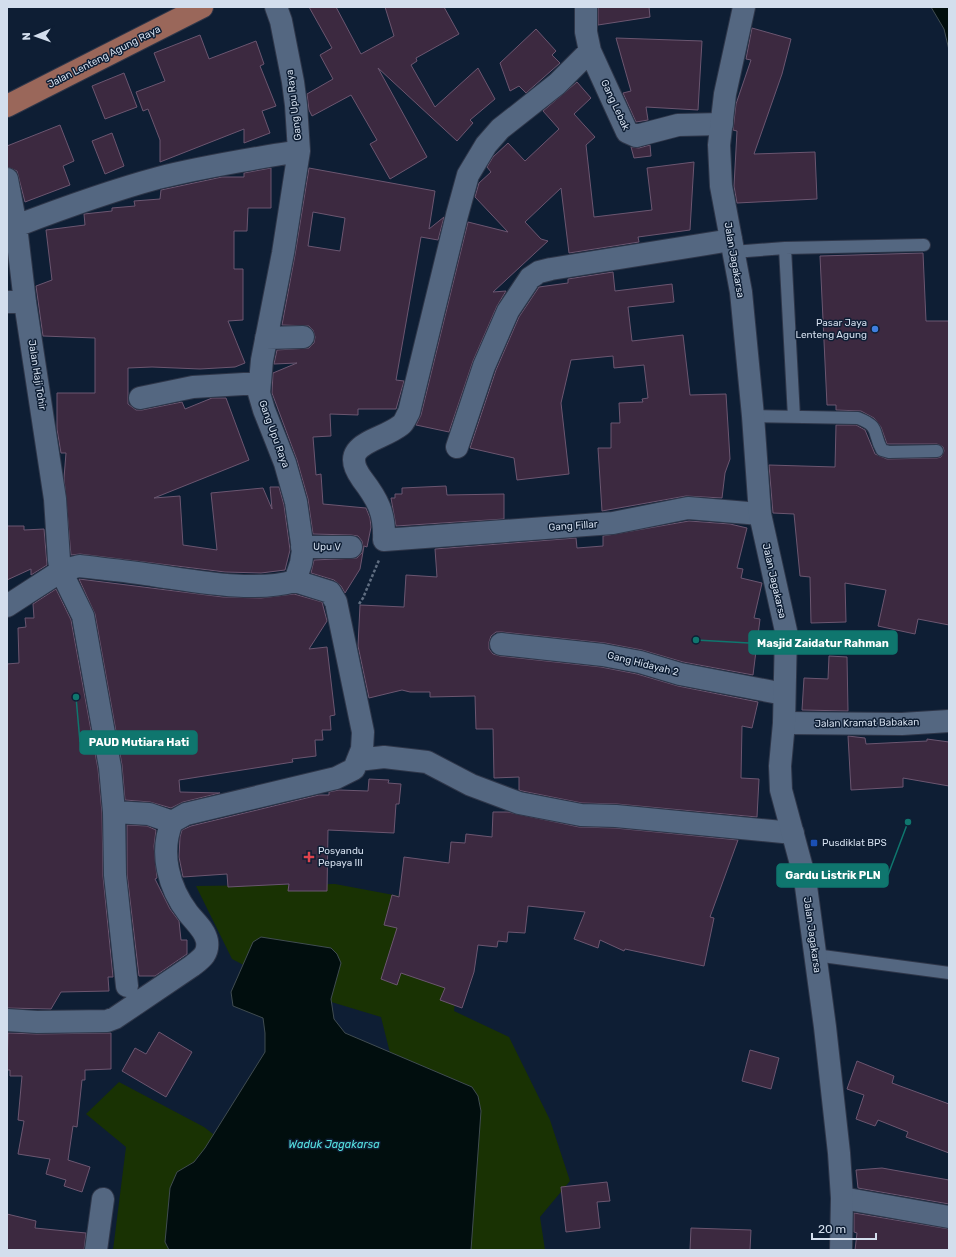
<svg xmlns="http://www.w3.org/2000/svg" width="956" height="1257" font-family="Rubik,sans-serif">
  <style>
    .green { fill: #193203 }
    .water { fill: #010e0e; stroke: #404c51 }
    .building { fill: #3c2940; stroke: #6b5670; fill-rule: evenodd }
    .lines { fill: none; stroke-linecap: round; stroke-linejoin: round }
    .lane-casing { stroke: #2e3649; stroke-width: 14 }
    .street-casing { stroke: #2e3649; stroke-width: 24 }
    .secondary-casing { stroke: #2e3649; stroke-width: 24 }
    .primary-casing { stroke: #2e3649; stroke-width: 24 }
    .path { stroke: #5f6d80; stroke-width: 2.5; stroke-dasharray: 3 2; stroke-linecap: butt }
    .lane { stroke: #546781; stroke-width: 12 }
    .street { stroke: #546781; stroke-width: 22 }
    .secondary { stroke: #546781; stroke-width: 22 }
    .primary { stroke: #9a675a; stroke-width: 22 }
    .shop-dot { fill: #3f7fe0; stroke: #0e1e34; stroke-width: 1.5 }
    .transit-dot { fill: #1a4fb4; stroke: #0e1e34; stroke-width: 1.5 }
    .health-dot { fill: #e0444e; stroke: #0e1e34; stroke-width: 1.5 }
    .labels { text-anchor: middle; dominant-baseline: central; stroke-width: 3; stroke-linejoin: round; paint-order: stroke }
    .street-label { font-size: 10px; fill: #d3deed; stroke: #0e1e34 }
    .poi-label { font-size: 10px; fill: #d3deed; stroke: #0e1e34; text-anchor: start }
    .water-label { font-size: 11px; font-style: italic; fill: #56e1e2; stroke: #0e1e34 }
    .leader { fill: none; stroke: #0f766e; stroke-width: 1.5 }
    .callout-dot { fill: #0f766e; stroke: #0e1e34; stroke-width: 1.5 }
    .callout { fill: #0f766e; stroke: #0f766e; stroke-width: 1.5 }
    .callout-label { font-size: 11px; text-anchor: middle; font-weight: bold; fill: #fff }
  </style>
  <rect width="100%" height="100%" fill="#0e1e34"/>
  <path class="green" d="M 335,884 L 399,896 L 461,948 L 454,1011 L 509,1037 L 550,1120 L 570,1181 L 540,1217 L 545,1250 L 113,1250 L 126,1147 L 86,1114 L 119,1082 L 204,1127 L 259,1170 L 394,1069 L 381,1017 L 295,991 L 232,959 L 196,886 Z"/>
  <path class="water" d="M 931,7 L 949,7 L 949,50 L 944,29 Z
    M 261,937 L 331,948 L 337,954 L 341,963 L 331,999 L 334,1019 L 345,1033 L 472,1087 L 478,1096 L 481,1111 L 471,1250 L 169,1250 L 165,1242 L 170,1188 L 177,1172 L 194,1162 L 205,1148 L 265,1052 L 265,1033 L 263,1018 L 233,1006 L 231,992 L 253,942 Z"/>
  <path class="building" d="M 309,7 L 336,7 L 361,54 L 394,36 L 385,7 L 444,7 L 459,34 L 416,58 L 417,61 L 411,65 L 435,107 L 478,68 L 495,99 L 470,120 L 473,123 L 457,141 L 378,68 L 427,157 L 390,179 L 370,144 L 377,140 L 351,95 L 312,116 L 309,110 L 307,94 L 333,79 L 320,55 L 332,48 Z
    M 598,7 L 649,7 L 650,17 L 598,25 Z
    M 752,28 L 791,39 L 782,74 L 754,154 L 815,152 L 817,199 L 737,203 L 734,186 L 737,131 L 733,130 L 736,104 L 751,60 L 746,59 Z
    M 536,29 L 556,51 L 552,55 L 560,63 L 526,93 L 519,86 L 510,91 L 500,63 Z
    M 200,35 L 209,59 L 256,41 L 264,64 L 260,66 L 276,106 L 262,111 L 270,133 L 244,143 L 244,129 L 160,162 L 160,140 L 148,109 L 143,111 L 136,92 L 165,81 L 154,53 Z
    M 616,38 L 702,41 L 698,110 L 646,107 L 648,120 L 636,122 L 623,93 L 631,91 Z
    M 124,73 L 137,107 L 105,119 L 92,86 Z
    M 577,82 L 591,98 L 574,114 L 595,137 L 586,145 L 594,217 L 652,210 L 647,168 L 694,162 L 690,230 L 638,237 L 639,242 L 569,253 L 561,188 L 525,222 L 541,239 L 548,241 L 493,292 L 506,291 L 497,306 L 473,361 L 449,432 L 416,425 L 421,415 L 468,222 L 508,232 L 475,197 L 479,183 L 491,172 L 487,167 L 493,157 L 508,143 L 525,161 L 559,129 L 543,111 Z
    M 60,125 L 74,161 L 63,166 L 70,185 L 25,202 L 17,171 L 7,167 L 7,146 Z
    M 112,133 L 124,166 L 105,174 L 92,141 Z
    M 650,145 L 651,156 L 634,158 L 631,147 L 639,148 Z
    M 271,168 L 271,208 L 248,208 L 247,231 L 234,231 L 234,269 L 243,269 L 243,320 L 228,321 L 245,363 L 235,367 L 200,369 L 152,367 L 128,368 L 128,404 L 136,410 L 142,410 L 182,402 L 185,409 L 212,398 L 226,398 L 249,460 L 154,498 L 180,496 L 183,545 L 217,550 L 211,493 L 263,488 L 272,509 L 270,487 L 279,487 L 284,505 L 290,550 L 285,570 L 261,573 L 225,572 L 80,554 L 71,555 L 64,478 L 66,453 L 61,453 L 57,429 L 57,393 L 95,393 L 95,338 L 43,336 L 36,286 L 52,280 L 46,230 L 85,225 L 84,214 L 112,211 L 112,208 L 135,206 L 134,201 L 160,199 L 161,190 L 222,177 L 244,177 L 244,173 Z
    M 309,168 L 435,191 L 429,229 L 444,217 L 438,240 L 421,237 L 396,380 L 404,381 L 396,409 L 358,409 L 358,415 L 330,414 L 331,436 L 313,437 L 316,475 L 321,474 L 323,504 L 366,508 L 370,518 L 371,527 L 367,547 L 364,546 L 360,569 L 345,593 L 341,586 L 334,580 L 311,573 L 314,560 L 357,558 L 362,553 L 363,547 L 362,541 L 358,536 L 351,535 L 313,534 L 308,499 L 297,460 L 272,393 L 273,373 L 297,363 L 274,364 L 277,350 L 309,348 L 314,343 L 315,337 L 313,330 L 309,326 L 282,325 L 295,255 ZM 313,212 L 345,218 L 340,251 L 308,246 Z
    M 923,253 L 926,321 L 949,321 L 949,625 L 918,619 L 915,634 L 878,626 L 886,590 L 845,583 L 846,622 L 811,623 L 810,577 L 800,576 L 794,514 L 773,513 L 769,465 L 835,467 L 836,425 L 856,425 L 865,430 L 875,454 L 887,459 L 937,458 L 941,457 L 944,451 L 943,447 L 937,444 L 887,444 L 881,427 L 874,418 L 861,411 L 836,410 L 836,405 L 827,405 L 820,256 Z
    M 613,272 L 615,291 L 672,284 L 674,302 L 628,307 L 632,341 L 683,335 L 690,395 L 726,394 L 730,459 L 725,473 L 722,498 L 686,496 L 602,511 L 598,448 L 611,448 L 611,423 L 620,423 L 619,403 L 643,402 L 642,399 L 648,398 L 644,365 L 614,368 L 613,356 L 571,360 L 561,403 L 569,474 L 517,480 L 514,458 L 470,448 L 496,370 L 519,317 L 539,287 L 568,283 L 568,279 Z
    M 446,486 L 447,495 L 504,494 L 504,519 L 396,526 L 391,498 L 395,498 L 395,494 L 402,494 L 402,488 Z
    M 689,521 L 730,524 L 747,528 L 737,568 L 743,569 L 741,578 L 762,583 L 754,618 L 760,619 L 753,675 L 683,662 L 642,650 L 605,643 L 502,632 L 496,632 L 491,636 L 489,642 L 489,649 L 493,654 L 500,656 L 601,667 L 637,674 L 678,686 L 758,702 L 752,728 L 742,726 L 741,778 L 759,779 L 757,817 L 617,804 L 582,803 L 522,791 L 519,790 L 519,777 L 494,778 L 493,729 L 476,729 L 475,696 L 430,697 L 430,692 L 410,692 L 402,690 L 369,698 L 358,646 L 360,605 L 404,607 L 406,575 L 437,577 L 435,549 L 576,538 L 577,548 L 603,546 L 603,536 Z
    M 7,526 L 24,526 L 24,530 L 44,529 L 47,565 L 31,575 L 31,569 L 7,580 Z
    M 79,579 L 223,597 L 261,598 L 294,594 L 322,602 L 327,621 L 309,649 L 327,647 L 335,715 L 330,716 L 331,730 L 322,730 L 323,740 L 315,740 L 316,756 L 292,759 L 293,762 L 179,780 L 180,792 L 220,793 L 183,802 L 171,808 L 150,802 L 125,800 L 122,765 L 95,614 Z
    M 56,589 L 71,620 L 98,769 L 102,813 L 103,876 L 113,977 L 108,977 L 109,991 L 61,992 L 51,1009 L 7,1008 L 7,664 L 19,663 L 18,628 L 26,627 L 25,618 L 34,618 L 33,604 Z
    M 829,656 L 847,657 L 848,711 L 802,710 L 804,678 L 828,679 Z
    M 848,736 L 865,738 L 866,744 L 927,741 L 927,739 L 949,742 L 949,786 L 903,778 L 903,787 L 851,790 Z
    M 369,779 L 389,780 L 388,783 L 401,784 L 399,804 L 396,804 L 394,833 L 328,830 L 327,891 L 288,891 L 289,884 L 228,887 L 227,874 L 183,877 L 179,857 L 180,837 L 182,830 L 191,826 L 319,795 L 329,795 L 329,792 L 339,790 L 368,791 Z
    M 493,812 L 508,812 L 579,827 L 615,828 L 738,840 L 710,917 L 714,918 L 704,966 L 625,949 L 624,951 L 600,940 L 598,948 L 574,939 L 585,912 L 528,906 L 525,933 L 508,932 L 507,942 L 498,941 L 497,947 L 478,945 L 474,972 L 462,1008 L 440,1000 L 445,988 L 401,973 L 397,985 L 381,979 L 397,928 L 384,925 L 392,895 L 399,897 L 404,857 L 449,863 L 451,842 L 465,843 L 466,834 L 492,837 Z
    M 127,825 L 147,826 L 156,830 L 154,846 L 157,878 L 155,879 L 170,909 L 179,921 L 181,940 L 187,940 L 187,954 L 155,976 L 139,976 L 127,874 Z
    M 159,1032 L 192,1052 L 166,1097 L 122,1071 L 135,1048 L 146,1054 Z
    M 8,1033 L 37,1034 L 111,1033 L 111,1069 L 85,1070 L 85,1080 L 82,1080 L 77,1127 L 73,1126 L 68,1160 L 90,1167 L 82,1192 L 64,1186 L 66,1180 L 46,1174 L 50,1159 L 18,1154 L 24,1121 L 18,1120 L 22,1076 L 10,1076 L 10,1070 L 7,1070 Z
    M 750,1050 L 779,1058 L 771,1089 L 742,1081 Z
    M 857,1061 L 894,1076 L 892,1083 L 949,1104 L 949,1153 L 906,1137 L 908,1132 L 878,1120 L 875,1126 L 856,1119 L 864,1095 L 847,1089 Z
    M 882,1168 L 949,1180 L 949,1204 L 858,1188 L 856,1170 Z
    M 607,1182 L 610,1201 L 597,1202 L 600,1228 L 566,1232 L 561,1187 Z
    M 854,1213 L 949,1229 L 949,1250 L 855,1250 L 857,1233 L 854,1232 Z
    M 7,1214 L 36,1221 L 35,1228 L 86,1233 L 84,1250 L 7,1250 Z
    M 691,1228 L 751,1230 L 750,1250 L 690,1250 Z"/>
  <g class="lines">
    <g class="lane-casing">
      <path id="lane" d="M 785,248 L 924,245
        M 733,252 L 785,248 L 794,417
        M 753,416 L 858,418 C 881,427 872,432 882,450 L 889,452 L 937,451
        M 815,955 L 949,973"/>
    </g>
    <g class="street-casing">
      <path id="street" d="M 276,7 L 281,21 L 293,82 L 296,105 L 299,151 L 283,253 L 262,360 L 259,393 L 264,410 L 285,463 L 296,502 L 303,550 L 301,563 L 295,581
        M 586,7 L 586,32 L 590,51 L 627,132 L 636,136 L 678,125 L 722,124
        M 590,51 L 557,84 L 500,129 L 486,145 L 468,175 L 457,215 L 409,412 C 406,417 405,422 401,425 C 380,442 336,443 362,479 C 378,500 385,513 384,540 L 613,523 L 688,508 L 760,514
        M 7,179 L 16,226 L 25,302 L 55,499 L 59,560 L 61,571 L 7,606
        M 16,226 C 63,208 110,191 158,178 C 205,166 252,159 299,151
        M 7,302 L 25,302
        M 266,338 L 303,337
        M 140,398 L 193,387 L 260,383
        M 457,447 L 484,366 L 508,311 L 530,278 L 539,272 L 551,269 L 731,240
        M 302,547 L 351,547
        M 501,644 L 603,655 L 640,662 L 680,674 L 784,694
        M 784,723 L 902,724 L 949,721
        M 358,760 L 384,757 L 427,762 L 471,785 L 519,803 L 581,815 L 616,816 L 793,833
        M 114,812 L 149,814 L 172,822
        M 127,986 L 115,875 L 114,812 L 110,767 L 83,616 L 61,571 L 79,566 C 104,569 128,571 152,575 C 195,581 254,593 295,581
        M 7,1020 L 37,1022 L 107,1021 L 115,1018 L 192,966 C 201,959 209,954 207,941 C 205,930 195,922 188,913 C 169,888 159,853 172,822 L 186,814 L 336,778 L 354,769 L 362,749 L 363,732 L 336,602 L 330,592 L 295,581
        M 842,1198 L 949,1217
        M 96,1250 L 103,1199"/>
    </g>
    <g class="secondary-casing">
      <path id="secondary" d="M 744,7 L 725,94 L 719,145 L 721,186 L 741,292 L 753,416 L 760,514 L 786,631 L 784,723 L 780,766 L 781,790 L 805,879 L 825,1027 L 839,1153 L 842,1198 L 841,1250"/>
    </g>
    <g class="primary-casing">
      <path id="primary" d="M 7,106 L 202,7"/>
    </g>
    <path class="path" d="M 359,604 L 363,598 L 379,560"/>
    <use href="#lane" class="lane"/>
    <use href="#street" class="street"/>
    <use href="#secondary" class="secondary"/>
    <use href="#primary" class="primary"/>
  </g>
  <circle class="shop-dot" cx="875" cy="329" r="4"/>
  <rect class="transit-dot" x="810" y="839" width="8" height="8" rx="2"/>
  <path class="health-dot" d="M307 851h4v4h4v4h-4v4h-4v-4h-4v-4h4z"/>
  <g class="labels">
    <g class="street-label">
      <text transform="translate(104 57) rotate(-27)">Jalan Lenteng Agung Raya</text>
      <text transform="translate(294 105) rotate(-97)">Gang Upu Raya</text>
      <text transform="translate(615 105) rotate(65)">Gang Lebak</text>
      <text transform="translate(734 260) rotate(80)">Jalan Jagakarsa</text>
      <text transform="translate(37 375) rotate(81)">Jalan Haji Tohir</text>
      <text transform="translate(274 434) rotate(70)">Gang Upu Raya</text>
      <text transform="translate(573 526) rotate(-4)">Gang Fillar</text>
      <text transform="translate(327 547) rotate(1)">Upu V</text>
      <text transform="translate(774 581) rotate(77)">Jalan Jagakarsa</text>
      <text transform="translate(643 664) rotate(14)">Gang Hidayah 2</text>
      <text transform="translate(867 723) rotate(-1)">Jalan Kramat Babakan</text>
      <text transform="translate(812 935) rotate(82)">Jalan Jagakarsa</text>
    </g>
    <g class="poi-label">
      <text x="867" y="323" text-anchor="end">Pasar Jaya<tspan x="867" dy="12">Lenteng Agung</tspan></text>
      <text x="822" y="843">Pusdiklat BPS</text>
      <text x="318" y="851">Posyandu<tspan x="318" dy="12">Pepaya III</tspan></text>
    </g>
    <g class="water-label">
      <text x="334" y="1144">Waduk Jagakarsa</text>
    </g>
  </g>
  <path class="leader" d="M696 640L749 643M76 697L80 742M908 822L888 875"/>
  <g class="callout-dot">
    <circle cx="696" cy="640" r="4"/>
    <circle cx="76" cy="697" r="4"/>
    <circle cx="908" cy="822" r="4"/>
  </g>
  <g class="callout">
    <rect x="749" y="631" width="148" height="23" rx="4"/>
    <rect x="80" y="731" width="117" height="23" rx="4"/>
    <rect x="777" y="864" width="111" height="23" rx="4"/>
  </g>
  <g class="callout-label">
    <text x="823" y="647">Masjid Zaidatur Rahman</text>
    <text x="139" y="746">PAUD Mutiara Hati</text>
    <text x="833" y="879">Gardu Listrik PLN</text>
  </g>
  <rect width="956" height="1257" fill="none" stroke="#d3deed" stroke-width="16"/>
  <g transform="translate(36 36) rotate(268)" stroke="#0e1e34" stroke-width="3" paint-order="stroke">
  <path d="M0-3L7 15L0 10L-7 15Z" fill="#d3deed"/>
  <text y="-6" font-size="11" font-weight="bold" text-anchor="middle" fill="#d3deed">N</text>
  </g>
  <path d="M812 1233v6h64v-6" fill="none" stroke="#d3deed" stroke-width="2"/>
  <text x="818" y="1233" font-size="12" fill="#d3deed" stroke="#0e1e34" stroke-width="3" paint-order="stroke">20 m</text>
</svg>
